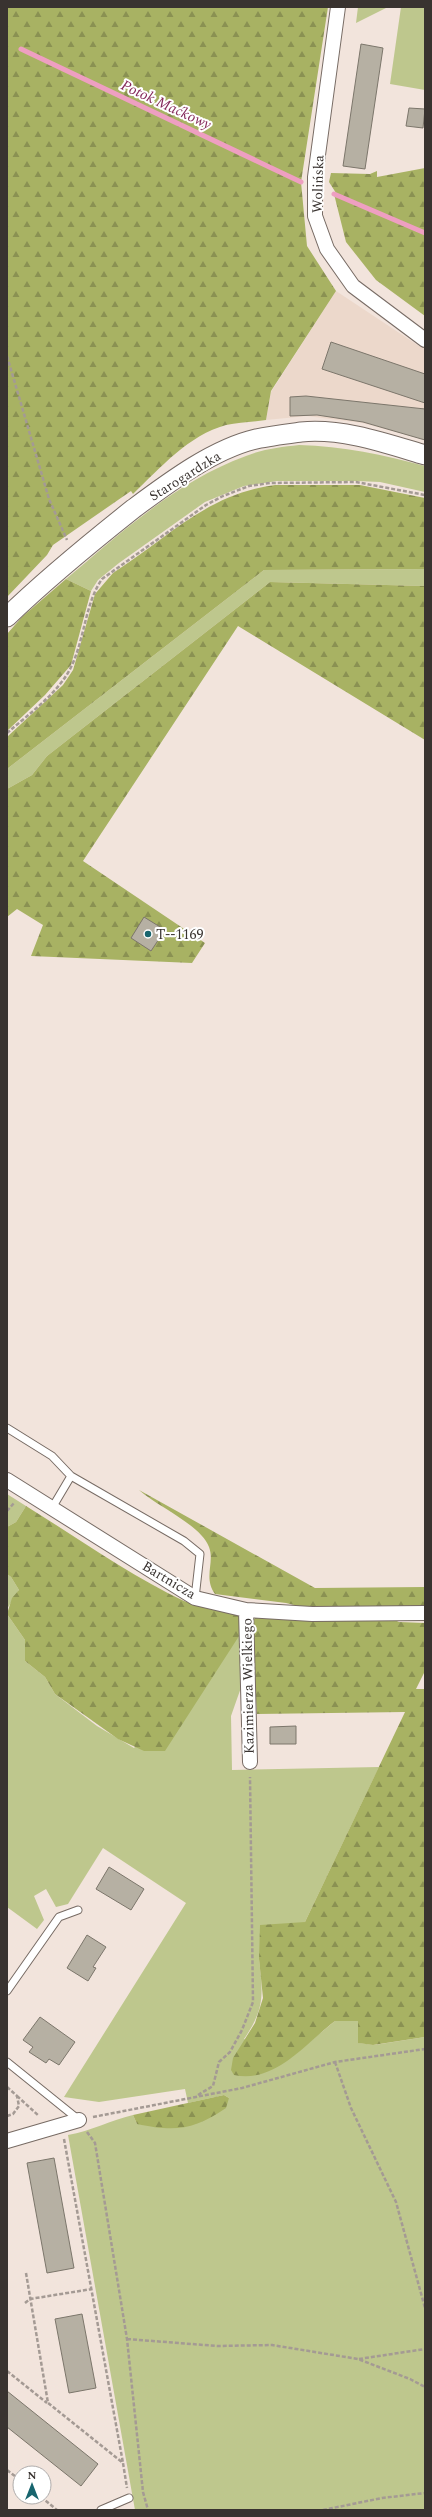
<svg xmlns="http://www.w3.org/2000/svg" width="432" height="2517" font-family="Spectral,serif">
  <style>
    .built { fill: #ecd8cb }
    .green { fill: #bec78d }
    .forest { fill: url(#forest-firs) }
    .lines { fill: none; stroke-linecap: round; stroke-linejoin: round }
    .stream { stroke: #ee9fc1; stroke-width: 5 }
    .building { fill: #b6b0a3; stroke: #7c766b }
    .service-casing { stroke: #776b64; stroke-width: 9 }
    .minor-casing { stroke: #776b64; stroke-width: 16 }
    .secondary-casing { stroke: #776b64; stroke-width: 21 }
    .path { stroke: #a49a94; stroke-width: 2.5; stroke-dasharray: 4 2; stroke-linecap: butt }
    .service { stroke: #fff; stroke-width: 7 }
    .minor { stroke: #fff; stroke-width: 14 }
    .secondary { stroke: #fff; stroke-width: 19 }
    .poi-dot { fill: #18656e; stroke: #fff; stroke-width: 1.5 }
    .labels { text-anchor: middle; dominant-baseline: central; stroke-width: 4; stroke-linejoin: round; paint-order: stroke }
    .street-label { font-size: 14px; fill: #393330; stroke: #fff }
    .poi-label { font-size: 14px; fill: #393330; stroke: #fff; text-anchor: start }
    .water-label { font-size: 15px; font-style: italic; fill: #862b5b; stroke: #fff }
  </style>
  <defs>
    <pattern id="forest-firs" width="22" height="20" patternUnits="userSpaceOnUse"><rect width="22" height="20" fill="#a8b263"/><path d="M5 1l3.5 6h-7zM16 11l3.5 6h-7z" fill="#8a9152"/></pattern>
  </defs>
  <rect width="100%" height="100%" fill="#f2e4dc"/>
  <path class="built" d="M 336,291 L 419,346 L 425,329 L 425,440 L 362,423 L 307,416 L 266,420 L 271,392 Z"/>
  <path class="green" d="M 358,7 L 388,7 L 356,23 Z
    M 401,7 L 425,7 L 425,90 L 390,84 Z
    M 299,445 C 343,446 384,455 425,466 L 425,492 L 380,482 L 357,481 L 277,481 L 244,486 L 205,502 L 119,563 L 98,580 L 91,591 L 66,579 C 122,532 177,481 246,456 C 263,449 281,447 299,445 Z
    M 425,569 L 425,586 L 270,582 L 47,756 L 32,775 L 7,789 L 7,769 L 264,570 Z
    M 7,1494 L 26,1506 L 16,1522 L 7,1527 Z
    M 7,1574 L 11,1577 L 19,1590 L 7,1609 Z
    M 7,1614 L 25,1640 L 25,1661 L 45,1677 L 55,1694 L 97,1726 L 134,1748 L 241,1633 L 244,1679 L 231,1716 L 232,1770 L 379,1767 L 305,1922 L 259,1959 C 263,1995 265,2008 244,2039 L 289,2059 L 335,2021 L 358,2021 L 359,2043 L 374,2045 L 425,2037 L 425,2510 L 135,2510 L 68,2135 C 91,2131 111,2120 133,2115 L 137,2124 L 229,2098 L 224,2095 L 188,2103 L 185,2089 L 99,2102 L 64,2097 L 186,1903 L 103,1848 L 68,1904 L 56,1907 L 46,1889 L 34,1896 L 44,1920 L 37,1929 L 7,1907 Z"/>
  <path class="forest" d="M 7,7 L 328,7 L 301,182 L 307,246 L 336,291 L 271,391 L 266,420 C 253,422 239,422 226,425 C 189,435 160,468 133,494 L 131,491 L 53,545 L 47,555 L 7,597 Z
    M 425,168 L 425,316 L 376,280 L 346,242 L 334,194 L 336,193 L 329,182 L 331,173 L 370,174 L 377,171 L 377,177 Z
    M 275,485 L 360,485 L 425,498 L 425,569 L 264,570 L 7,769 L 7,737 L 63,685 L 73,670 L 95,594 L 113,573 C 169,537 207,494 275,485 Z
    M 66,579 L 91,591 L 71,665 L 45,695 L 7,731 L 7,634 L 22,617 Z
    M 270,582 L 425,586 L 425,740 L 238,626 L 83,861 L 205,943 L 192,963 L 31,956 L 43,925 L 17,909 L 7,917 L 7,789 L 32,775 L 47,756 Z
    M 139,1490 L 315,1588 L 425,1587 L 425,1607 L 302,1607 L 286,1603 L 215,1594 C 203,1577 215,1563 209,1547 C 201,1525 158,1507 139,1490 Z
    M 26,1506 C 78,1538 129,1575 184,1601 C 202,1609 223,1607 240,1617 L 241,1633 L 165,1751 L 144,1751 L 118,1739 L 55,1694 L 45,1677 L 25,1661 L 25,1640 L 7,1614 L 12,1598 L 19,1590 L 11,1577 L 7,1574 L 7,1527 L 16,1522 Z
    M 264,1616 L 386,1616 L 399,1622 L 425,1623 L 425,1671 L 416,1689 L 425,1689 L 425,2037 L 373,2045 L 358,2043 L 358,2021 L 335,2021 C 306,2043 275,2084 234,2075 L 231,2070 L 233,2058 L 255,2023 L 263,1998 L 259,1959 L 260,1925 L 305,1922 L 405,1712 L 257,1714 L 251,1623 L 255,1618 Z
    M 224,2095 L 229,2098 L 226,2108 C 194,2130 175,2132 137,2124 L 133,2115 Z"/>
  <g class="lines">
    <path class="stream" d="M 21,49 L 301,182
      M 334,194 L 425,233"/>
  </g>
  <path class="building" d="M 361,44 L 383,48 L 365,169 L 343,166 Z
    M 409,108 L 425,109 L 423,128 L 406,126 Z
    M 331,342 L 425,374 L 425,403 L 322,369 Z
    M 306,396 L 425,409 L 425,440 L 363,422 L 317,415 L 290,416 L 290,397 Z
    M 144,917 L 165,930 L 151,951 L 131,938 Z
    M 296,1726 L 296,1744 L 270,1744 L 270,1727 Z
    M 109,1867 L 144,1889 L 131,1910 L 96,1889 Z
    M 87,1935 L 106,1947 L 93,1967 L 96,1968 L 88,1981 L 67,1968 Z
    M 40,2017 L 75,2042 L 59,2065 L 49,2059 L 46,2063 L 29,2052 L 33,2047 L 23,2040 Z
    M 54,2158 L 74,2268 L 47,2273 L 27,2163 Z
    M 82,2314 L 96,2388 L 69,2393 L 55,2319 Z
    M 7,2391 L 98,2464 L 81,2486 L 7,2427 Z"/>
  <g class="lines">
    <g class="service-casing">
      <path id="service" d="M 7,1428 L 52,1456 L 71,1476 L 184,1541 L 200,1554 L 195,1598
        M 52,1508 L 71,1476
        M 7,1991 L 59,1917 L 78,1910
        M 7,2062 L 79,2120
        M 101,2510 L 129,2498"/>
    </g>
    <g class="minor-casing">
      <path id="minor" d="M 338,7 L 315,177 L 315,216 L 327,249 L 353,286 L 425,340
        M 7,1480 L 195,1598 L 246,1610 L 312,1614 L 425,1613
        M 246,1610 L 250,1762
        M 7,2141 L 79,2120"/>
    </g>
    <g class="secondary-casing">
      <path id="secondary" d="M 7,617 C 47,578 89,544 133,509 C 168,483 213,449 256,439 C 270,436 286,434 301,432 C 343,428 385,443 425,455"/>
    </g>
    <path class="path" d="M 7,356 L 49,499 L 67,540
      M 7,733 C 29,714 60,692 72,665 C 85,637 85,604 102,579 L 206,505 L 223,496 L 249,486 L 270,483 L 356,482 L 425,495
      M 7,1511 L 14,1503
      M 335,2062 L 351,2108 L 396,2202 L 425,2308
      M 7,2087 L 17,2096 L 19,2106 L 13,2114 L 7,2116
      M 198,2095 L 213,2086 L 219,2062 L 230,2052 L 242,2030 L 253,2002 L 250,1777
      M 17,2096 L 39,2116
      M 93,2117 L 242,2088 L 335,2062 L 425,2049
      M 87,2132 L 95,2143 L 127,2339 L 143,2492 L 148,2510
      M 64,2139 L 123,2463
      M 26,2273 L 48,2403 L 123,2463 L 127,2488
      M 25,2303 L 30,2299 L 92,2289
      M 127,2339 L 217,2346 L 272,2345 L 358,2359 L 410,2379 L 425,2387
      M 359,2359 L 425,2349
      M 7,2371 L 47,2403
      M 7,2470 L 20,2480
      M 41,2497 L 57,2510
      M 323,2510 L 382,2498 L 425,2493"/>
    <use href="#service" class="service"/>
    <use href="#minor" class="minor"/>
    <use href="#secondary" class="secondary"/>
  </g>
  <circle class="poi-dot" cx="148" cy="934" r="4"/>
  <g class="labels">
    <g class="street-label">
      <text transform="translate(318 184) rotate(-88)">Wolińska</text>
      <text transform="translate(185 476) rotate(-32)">Starogardzka</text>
      <text transform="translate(169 1580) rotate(31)">Bartnicza</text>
      <text transform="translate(248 1686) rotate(-91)">Kazimierza Wielkiego</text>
    </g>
    <g class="poi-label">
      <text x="156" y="934">T--1169</text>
    </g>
    <g class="water-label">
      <text transform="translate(166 105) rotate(25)">Potok Maćkowy</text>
    </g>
  </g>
  <rect width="432" height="2517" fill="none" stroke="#393330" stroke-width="16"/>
  <g transform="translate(32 2485)"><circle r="19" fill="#ffffff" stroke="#b0adac"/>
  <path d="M0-3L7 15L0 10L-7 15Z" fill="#18656e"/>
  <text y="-6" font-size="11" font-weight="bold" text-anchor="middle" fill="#393330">N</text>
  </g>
</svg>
